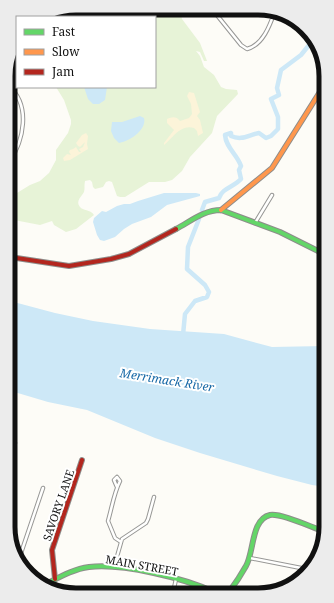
<svg xmlns="http://www.w3.org/2000/svg" width="334" height="603" font-family="'Noto Serif',serif">
  <style>
    .green { fill: #e7f3d7 }
    .sand { fill: #fcf4d9 }
    .water { fill: #cde8f7 }
    .lines { fill: none; stroke-linecap: round; stroke-linejoin: round }
    .river { stroke: #cde8f7; stroke-width: 4.5 }
    .street-casing { stroke: #979795; stroke-width: 4.5 }
    .fast-casing { stroke: #8e8d8b; stroke-width: 6 }
    .slow-casing { stroke: #8e8d8b; stroke-width: 6 }
    .jam-casing { stroke: #8e8d8b; stroke-width: 6 }
    .street { stroke: #fffffe; stroke-width: 2.5 }
    .fast { stroke: #63d668; stroke-width: 4 }
    .slow { stroke: #ff974d; stroke-width: 4 }
    .jam { stroke: #b3261e; stroke-width: 4 }
    .labels { text-anchor: middle; dominant-baseline: central; stroke-width: 4; stroke-linejoin: round; paint-order: stroke }
    .street-label { font-size: 11px; fill: #111; stroke: #fff }
    .water-label { font-size: 12px; font-style: italic; fill: #1768a6; stroke: #fff }
    .rim { fill: none; stroke: #111; stroke-width: 5 }
  </style>
  <rect width="100%" height="100%" fill="#fdfcf7"/>
  <path class="green" d="M 76,8 L 180,9 L 182,19 L 200,43 L 207,61 L 204,61 L 200,52 L 196,51 L 200,56 L 204,67 L 214,75 L 221,87 L 226,89 L 237,90 L 238,94 L 217,116 L 212,133 L 190,157 L 182,171 L 172,180 L 165,182 L 149,182 L 125,197 L 120,197 L 117,196 L 112,182 L 109,181 L 106,182 L 103,187 L 95,189 L 93,187 L 92,182 L 90,180 L 85,181 C 84,185 85,189 84,192 C 82,196 75,201 80,207 C 83,211 90,209 94,215 L 76,229 L 66,232 L 54,225 L 52,221 L 40,225 L 14,220 L 10,214 L 10,207 L 17,193 L 30,185 L 40,181 L 49,173 L 56,160 L 56,150 L 68,133 L 71,124 L 71,120 L 64,100 L 56,87 L 155,87 L 155,17 L 52,17 Z"/>
  <path class="sand" d="M 189,92 L 194,93 L 200,112 L 197,116 L 200,120 L 203,133 L 198,136 L 197,131 L 194,128 C 180,124 173,138 164,145 L 164,143 L 174,130 L 167,123 L 167,119 C 172,117 176,116 180,121 L 189,118 L 192,114 L 191,104 L 187,96 Z
    M 86,133 L 88,136 L 87,144 L 88,149 L 70,160 L 64,161 L 63,158 L 67,154 L 71,155 L 69,152 L 70,150 L 73,149 L 76,147 L 79,152 L 81,152 L 79,149 L 83,147 L 85,142 L 80,147 L 78,146 L 76,143 L 82,135 Z"/>
  <path class="water" d="M 76,8 L 91,11 L 95,17 L 93,17 L 90,14 C 81,19 68,18 58,15 Z
    M 84,87 L 107,87 L 105,100 L 99,104 L 93,104 L 88,99 Z
    M 140,116 L 144,118 C 147,130 130,141 119,143 L 114,138 L 111,131 L 112,122 L 122,122 Z
    M 164,193 L 196,193 L 200,194 L 200,196 L 167,205 L 151,217 L 132,224 L 124,229 L 115,237 L 104,241 L 100,240 L 97,235 L 93,222 L 94,218 L 102,211 L 106,212 L 117,206 L 124,204 L 130,204 L 138,201 Z
    M 10,301 L 55,313 L 93,321 L 150,329 L 224,334 L 272,347 L 324,346 L 326,487 L 312,485 L 277,476 L 200,453 L 155,438 L 87,410 L 48,402 L 11,391 Z"/>
  <g class="lines">
    <path class="river" d="M 202,210 L 205,202 L 219,198 C 222,188 234,187 241,179 L 239,170 L 241,166 C 237,154 226,148 225,135 L 231,133 L 231,136 C 242,141 248,135 259,133 L 266,138 L 271,136 L 278,129 L 278,117 L 271,99 L 279,95 L 277,88 L 281,70 L 301,55 L 313,40
      M 183,335 L 185,314 L 195,301 L 207,297 L 209,292 L 205,285 L 187,269 L 188,247 L 199,219"/>
    <g class="street-casing">
      <path id="street" d="M 212,9 L 241,45 L 247,49 C 263,45 270,25 275,11
        M 9,86 C 31,106 24,140 9,163
        M 255,223 L 272,195
        M 11,452 L 15,443
        M 117,487 L 114,480 L 117,477 L 120,481 C 114,493 112,507 108,521 L 115,538 L 121,542
        M 250,558 L 301,568
        M 19,559 L 43,488
        M 114,567 L 122,539 L 146,523 L 148,519 L 154,497
        M 173,593 L 176,579"/>
    </g>
    <g class="fast-casing">
      <path id="fast" d="M 176,229 C 191,221 204,210 221,210 L 280,232 L 324,254
        M 44,585 C 58,578 73,569 89,567 C 122,563 184,578 214,592
        M 229,592 C 235,584 241,575 246,566 C 254,553 251,519 270,515 C 281,513 311,527 323,531"/>
    </g>
    <g class="slow-casing">
      <path id="slow" d="M 221,210 L 272,168 L 323,87"/>
    </g>
    <g class="jam-casing">
      <path id="jam" d="M 10,257 L 69,266 L 111,259 L 129,254 L 176,229
        M 55,579 L 52,550 L 82,460"/>
    </g>
    <use href="#street" class="street"/>
    <use href="#fast" class="fast"/>
    <use href="#slow" class="slow"/>
    <use href="#jam" class="jam"/>
  </g>
  <g class="labels">
    <g class="street-label">
      <text transform="translate(58 505) rotate(-71)">SAVORY LANE</text>
      <text transform="translate(142 565) rotate(10)">MAIN STREET</text>
    </g>
    <g class="water-label">
      <text transform="translate(167 380) rotate(9)">Merrimack River</text>
    </g>
  </g>
  <path d="M0 0H334V603H0ZM76 15H258A61 61 0 0 1 319 76V527A61 61 0 0 1 258 588H76A61 61 0 0 1 15 527V76A61 61 0 0 1 76 15Z" fill="#ececec" fill-rule="evenodd"/>
  <path class="rim" d="M76 15H258A61 61 0 0 1 319 76V527A61 61 0 0 1 258 588H76A61 61 0 0 1 15 527V76A61 61 0 0 1 76 15Z"/>
  <rect x="16" y="16" width="140" height="72" fill="#ffffff" stroke="#a0a0a0"/>
  <rect x="24" y="29" width="20" height="6" fill="#63d668" stroke="#a0a0a0"/>
  <text x="52" y="36" font-size="12" fill="#111111">Fast</text>
  <rect x="24" y="49" width="20" height="6" fill="#ff974d" stroke="#a0a0a0"/>
  <text x="52" y="56" font-size="12" fill="#111111">Slow</text>
  <rect x="24" y="69" width="20" height="6" fill="#b3261e" stroke="#a0a0a0"/>
  <text x="52" y="76" font-size="12" fill="#111111">Jam</text>
</svg>
